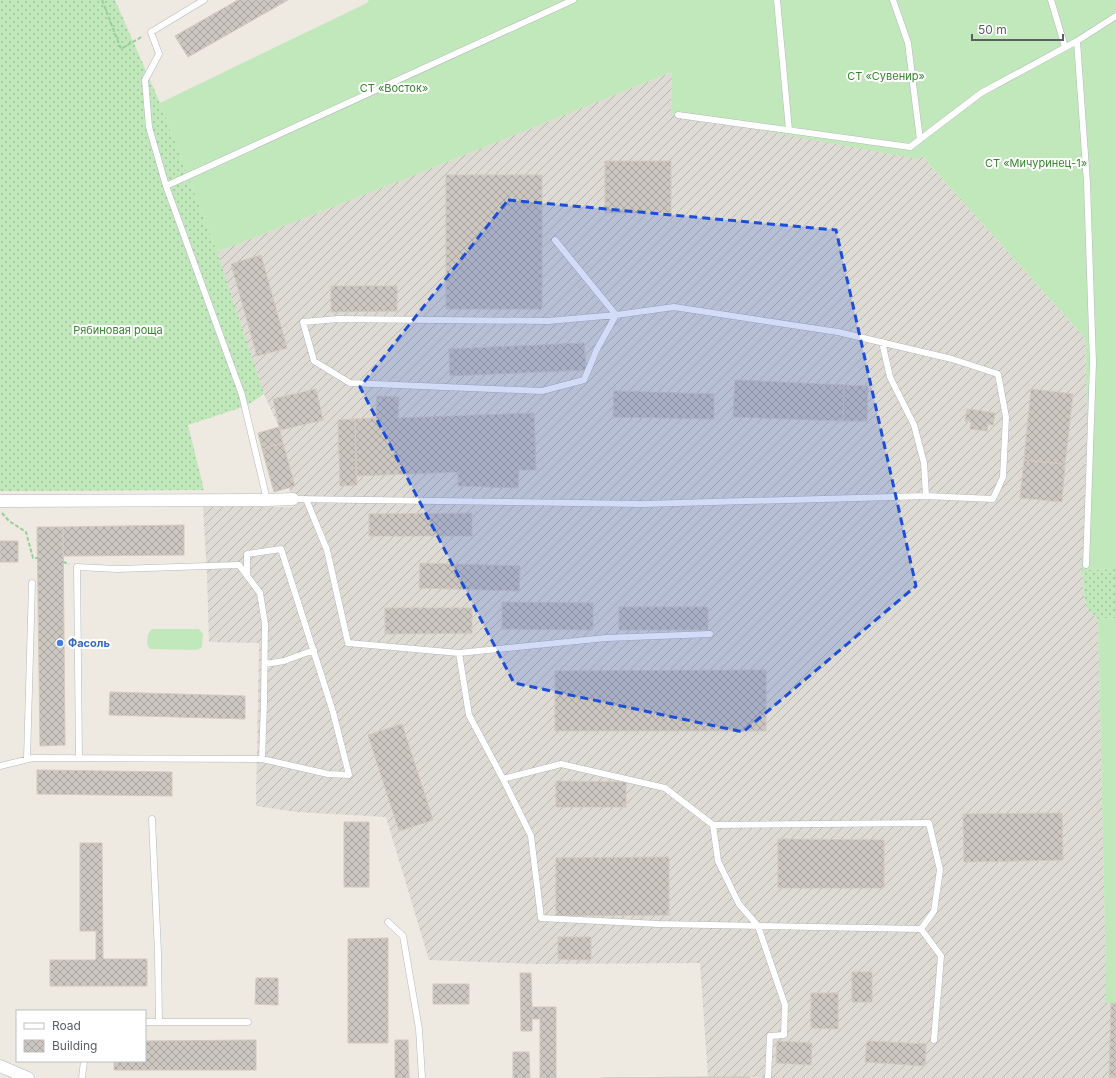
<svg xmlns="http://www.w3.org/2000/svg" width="1116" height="1078" font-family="Inter,sans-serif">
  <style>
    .industrial { fill: url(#industrial-furrows) }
    .grass { fill: url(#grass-dots) }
    .garden { fill: #c1e8bb }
    .building { fill: url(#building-cross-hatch); stroke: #d3c9bf }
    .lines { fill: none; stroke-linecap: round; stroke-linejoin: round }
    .lane-casing { stroke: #b4b8bd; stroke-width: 7 }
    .street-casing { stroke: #b4b8bd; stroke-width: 13 }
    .path { stroke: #96cf9e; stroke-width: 2; stroke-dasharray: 4 2; stroke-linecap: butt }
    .lane { stroke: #fff; stroke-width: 6 }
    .street { stroke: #fff; stroke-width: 12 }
    .marked { fill: #1d4ed8; fill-opacity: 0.2; stroke: #1d4ed8; stroke-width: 3; stroke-dasharray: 8 5; stroke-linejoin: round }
    .shop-dot { fill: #3f7fe0; stroke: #fff; stroke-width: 1.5 }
    .labels { text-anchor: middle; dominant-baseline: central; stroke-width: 4; stroke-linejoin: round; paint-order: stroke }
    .park-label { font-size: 11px; fill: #37862e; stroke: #fff }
    .shop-label { font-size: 11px; font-weight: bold; fill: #366cbe; stroke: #fff; text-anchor: start }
  </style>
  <defs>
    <pattern id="industrial-furrows" width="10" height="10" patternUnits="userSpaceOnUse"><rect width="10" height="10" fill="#dedbd5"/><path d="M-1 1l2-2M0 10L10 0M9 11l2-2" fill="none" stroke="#b7b5b0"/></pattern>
    <pattern id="grass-dots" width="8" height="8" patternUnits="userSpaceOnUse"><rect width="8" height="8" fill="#c1e8bb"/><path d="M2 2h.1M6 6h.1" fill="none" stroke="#a0bf9c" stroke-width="1.8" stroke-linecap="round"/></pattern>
    <pattern id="building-cross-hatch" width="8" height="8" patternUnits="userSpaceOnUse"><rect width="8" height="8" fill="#cbc6c0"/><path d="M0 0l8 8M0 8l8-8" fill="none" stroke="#a8a4a0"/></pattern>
  </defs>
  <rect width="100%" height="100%" fill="#eee9e1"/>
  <path class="industrial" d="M 672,72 L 671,114 L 922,156 L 1085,338 L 1088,448 L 1082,570 L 1084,596 L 1087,608 L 1098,619 L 1106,975 L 1106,1003 L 1116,1003 L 1116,1078 L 765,1078 L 750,1077 L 708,1077 L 700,963 L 537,964 L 429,960 L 386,817 L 297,812 L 256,806 L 259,643 L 209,642 L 207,575 L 203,507 L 294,507 L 289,488 L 295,486 L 279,427 L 264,394 L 217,252 L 402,180 Z"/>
  <path class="grass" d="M 0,0 L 115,0 L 160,103 L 217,252 L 264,394 L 246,406 L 188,425 L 204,490 L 0,491 Z
    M 1116,569 L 1116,618 L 1098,619 L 1087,608 L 1084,596 L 1082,570 Z"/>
  <path class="garden" d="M 369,0 L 1116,0 L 1116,569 L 1082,570 L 1088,448 L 1085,338 L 922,156 L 918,159 L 671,114 L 672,72 L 402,180 L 217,252 L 160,103 L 367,3 Z
    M 1116,618 L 1116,1003 L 1106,1003 L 1106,975 L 1098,619 Z
    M 152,629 L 199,629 L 203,634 L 202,647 L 197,650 L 150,649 L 147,644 L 148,634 Z"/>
  <path class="building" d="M 238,0 L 288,0 L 188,57 L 175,36 Z
    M 605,161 L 671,161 L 671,213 L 605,213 Z
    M 446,175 L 542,175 L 542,309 L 446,309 Z
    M 261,255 L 287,348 L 257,356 L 231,264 Z
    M 331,286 L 397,286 L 397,311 L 331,312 Z
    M 584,343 L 586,370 L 450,376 L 449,349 Z
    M 735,380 L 844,385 L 843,421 L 733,417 Z
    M 844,385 L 868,386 L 867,421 L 843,421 Z
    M 316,389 L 323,420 L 280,430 L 273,399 Z
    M 1031,389 L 1073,394 L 1065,464 L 1024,460 Z
    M 614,391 L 714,394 L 714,419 L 613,417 Z
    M 377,396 L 399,397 L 398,418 L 534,413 L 536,470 L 519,470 L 518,488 L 458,486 L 458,472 L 356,476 L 355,419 L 376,418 Z
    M 967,409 L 995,413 L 993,425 L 988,424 L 987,431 L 970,429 L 971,422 L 965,421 Z
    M 355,419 L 357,485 L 340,486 L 338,420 Z
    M 279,427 L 283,443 L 262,449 L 258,433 Z
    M 283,443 L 295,486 L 274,492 L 262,449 Z
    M 1024,460 L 1065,464 L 1062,502 L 1020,498 Z
    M 472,513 L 472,536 L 369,536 L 369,514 Z
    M 184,525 L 184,555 L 63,556 L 63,527 Z
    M 37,527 L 63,527 L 65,745 L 40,746 Z
    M 0,541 L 18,541 L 18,562 L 0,562 Z
    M 420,563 L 520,566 L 519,591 L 419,588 Z
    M 502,602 L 593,603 L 593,630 L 502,629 Z
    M 619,607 L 708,607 L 708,630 L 619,630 Z
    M 385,608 L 472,608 L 472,633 L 385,634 Z
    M 766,670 L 766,731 L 555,731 L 555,671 Z
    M 110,692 L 245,696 L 245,719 L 109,715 Z
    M 402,724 L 433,820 L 399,831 L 368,735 Z
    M 37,770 L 172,772 L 172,796 L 37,794 Z
    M 556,781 L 626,782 L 626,807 L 556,807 Z
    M 1062,813 L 1063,860 L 964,862 L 963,814 Z
    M 344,822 L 369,822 L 369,887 L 344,887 Z
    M 778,839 L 884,840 L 884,888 L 778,888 Z
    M 80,843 L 102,843 L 103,959 L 147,959 L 147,986 L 50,986 L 50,960 L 96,960 L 96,931 L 80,931 Z
    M 669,857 L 669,915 L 556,916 L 556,858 Z
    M 558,937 L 591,937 L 591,960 L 558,959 Z
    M 388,938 L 388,1043 L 348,1043 L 348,939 Z
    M 852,972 L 872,972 L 872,1002 L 852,1002 Z
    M 520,973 L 531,973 L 532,1007 L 556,1007 L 556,1078 L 540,1078 L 540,1019 L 532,1019 L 532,1031 L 521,1031 Z
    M 256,978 L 278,978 L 278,1005 L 255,1004 Z
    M 433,984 L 469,984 L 469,1004 L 433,1004 Z
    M 811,993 L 838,993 L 838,1029 L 811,1028 Z
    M 1111,1003 L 1116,1003 L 1116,1078 L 1109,1078 Z
    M 256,1040 L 256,1070 L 114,1070 L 114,1061 L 145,1061 L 145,1041 Z
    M 395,1040 L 408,1040 L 409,1078 L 395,1078 Z
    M 777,1041 L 812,1043 L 811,1065 L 776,1063 Z
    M 867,1041 L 926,1044 L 925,1066 L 865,1062 Z
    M 513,1052 L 529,1052 L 530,1078 L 513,1078 Z
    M 708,1077 L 750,1077 L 750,1078 L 601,1078 Z"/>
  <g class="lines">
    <g class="lane-casing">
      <path id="lane" d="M 204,0 L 151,32 L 159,54 L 145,80 L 149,127 L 166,186 L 242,395 L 267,500
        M 777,0 L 789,130
        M 893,0 L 908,43 L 920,140
        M 1051,0 L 1065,47
        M 1077,41 L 1087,183 L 1093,363 L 1086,565
        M 678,115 L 910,147 L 981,93 L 1077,41 L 1116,16
        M 166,186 L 573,0
        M 555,240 L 616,315
        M 882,342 L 890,377 L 914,425 L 924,463 L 926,496
        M 293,499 L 643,504 L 926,496 L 993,499 L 1003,477 L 1006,417 L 998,374 L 952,359 L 838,332 L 674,307 L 616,315 L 597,349 L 584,380 L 542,391 L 350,383 L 314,361 L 303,322 L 338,319 L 548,321 L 616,315
        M 306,499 L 327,550 L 348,643 L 459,653 L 606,638 L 710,634
        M 247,576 L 247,554 L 281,549 L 333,712 L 349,775 L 328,774 L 262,759
        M 459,653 L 469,715 L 503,779 L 531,836 L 541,918 L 658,924 L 921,929 L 934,911 L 940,870 L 929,823 L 713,825 L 665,788 L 561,764 L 503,779
        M 265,664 L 284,661 L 314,650
        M 27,759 L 32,583
        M 0,766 L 33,758 L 262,759 L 264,703 L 265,624 L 260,593 L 239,565 L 117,569 L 77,567 L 79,758
        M 152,819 L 158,953 L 159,1022
        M 713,825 L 718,861 L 739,904 L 758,926 L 785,1005 L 784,1035 L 770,1036 L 768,1078
        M 388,922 L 403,936 L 419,1029 L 422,1078
        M 921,929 L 941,956 L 934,1040
        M 145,1022 L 248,1022
        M 82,1078 L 84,1061"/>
    </g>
    <g class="street-casing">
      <path id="street" d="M 0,501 L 267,500 L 293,499
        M 0,1066 L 28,1078"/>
    </g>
    <path class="path" d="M 102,0 L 121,49 L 143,36
      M 2,513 L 9,521 L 26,532 L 33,558 L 38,558
      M 63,562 L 69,564"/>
    <use href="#lane" class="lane"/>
    <use href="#street" class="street"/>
  </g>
  <path class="marked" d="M 508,200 L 836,230 L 916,586 L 743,732 L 514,683 L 360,387 Z"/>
  <circle class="shop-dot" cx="60" cy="643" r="4"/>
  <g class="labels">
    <g class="park-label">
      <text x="886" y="76">СТ «Сувенир»</text>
      <text x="394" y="88">СТ «Восток»</text>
      <text x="1036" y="163">СТ «Мичуринец-1»</text>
      <text x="118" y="330">Рябиновая роща</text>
    </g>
    <g class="shop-label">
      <text x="68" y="643">Фасоль</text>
    </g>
  </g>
  <rect x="16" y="1010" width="130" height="52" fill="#ffffff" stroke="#bdbfc1"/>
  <rect x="24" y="1023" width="20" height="6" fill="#ffffff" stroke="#bdbfc1"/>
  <text x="52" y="1030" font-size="12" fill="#595f63">Road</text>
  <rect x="24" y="1040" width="20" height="12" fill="url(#building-cross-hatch)" stroke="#bdbfc1"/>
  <text x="52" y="1050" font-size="12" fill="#595f63">Building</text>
  <path d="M972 34v6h91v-6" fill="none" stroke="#595f63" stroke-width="2"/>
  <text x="978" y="34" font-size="12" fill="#595f63" stroke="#ffffff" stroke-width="3" paint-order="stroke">50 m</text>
</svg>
